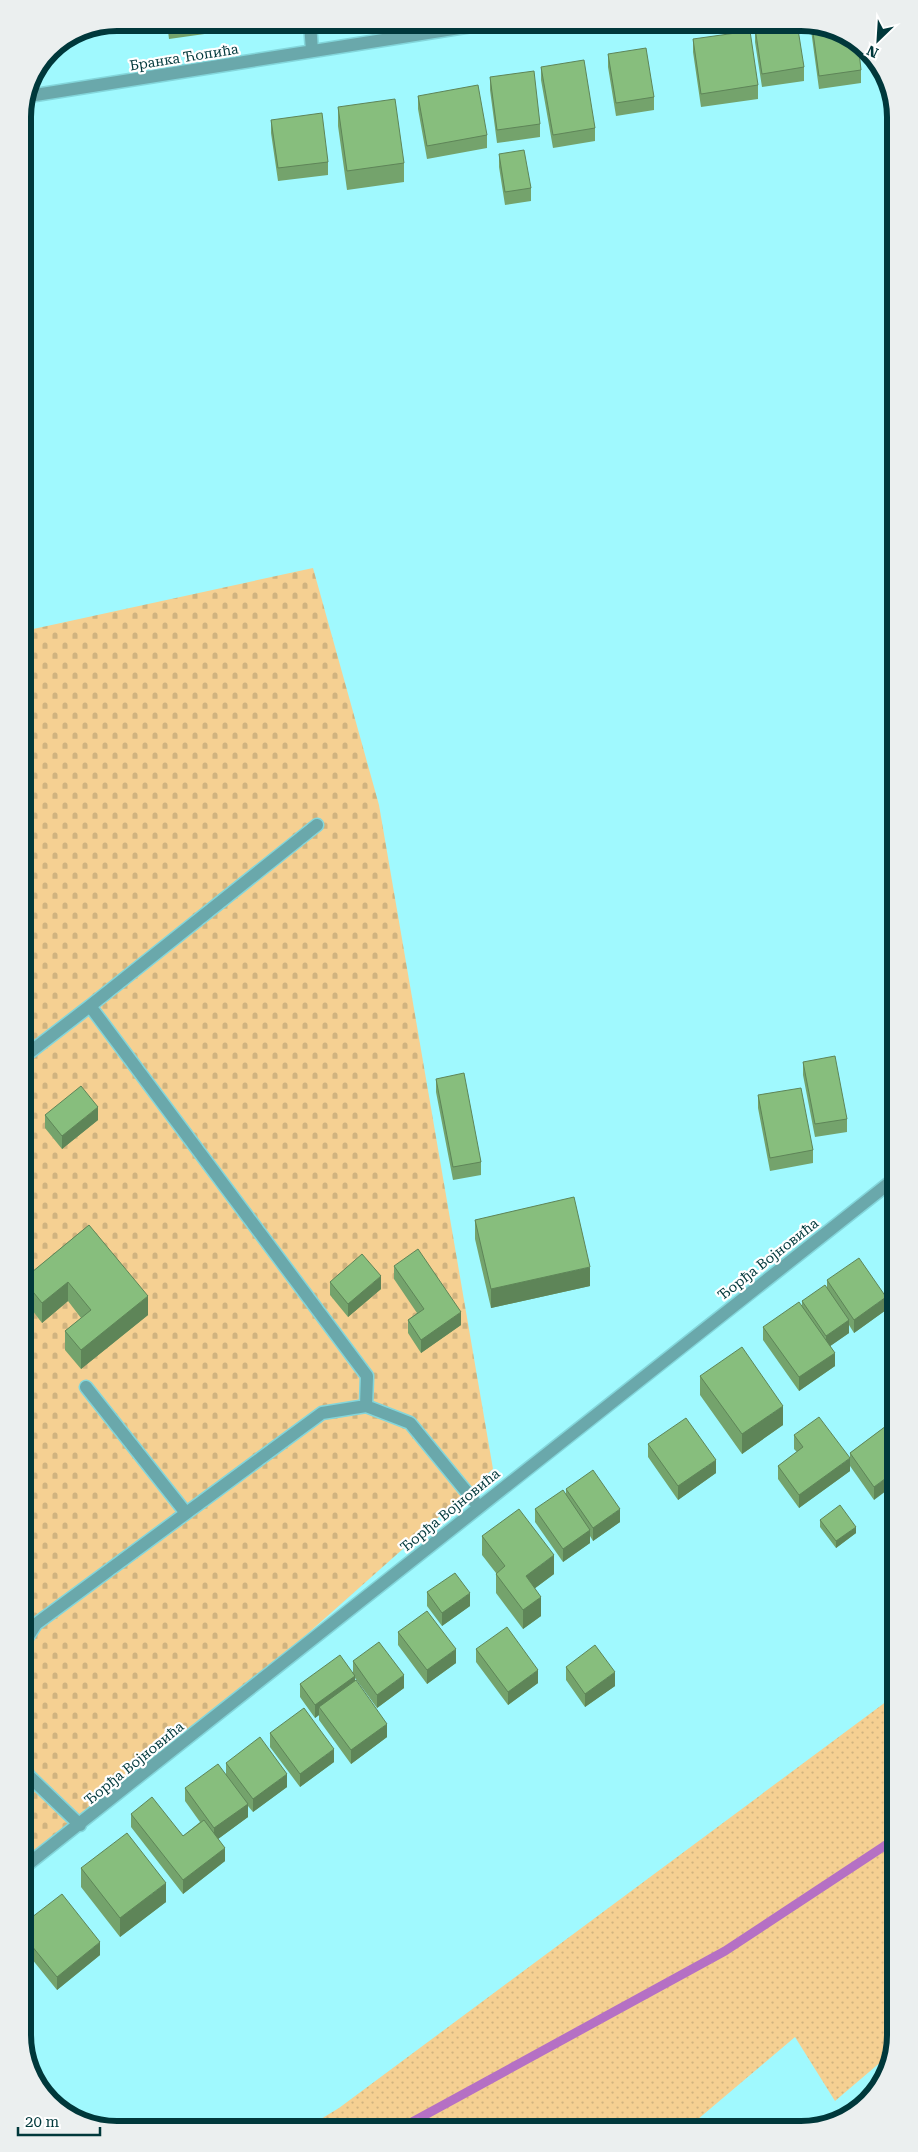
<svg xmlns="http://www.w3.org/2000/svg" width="918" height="2152" font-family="'Roboto Serif',serif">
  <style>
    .grass { fill: url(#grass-dots) }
    .cemetery { fill: url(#cemetery-stones) }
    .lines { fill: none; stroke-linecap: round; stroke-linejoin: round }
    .stream { stroke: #b570c4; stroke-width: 9 }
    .minor-casing { stroke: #83d6db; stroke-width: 15 }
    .minor { stroke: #6aa8ab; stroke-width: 12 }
    .wall { fill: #74a36c }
    .shaded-wall { fill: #5e8558 }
    .building { fill: #87be7d; stroke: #5e8558 }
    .labels { text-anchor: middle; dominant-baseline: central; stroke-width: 4.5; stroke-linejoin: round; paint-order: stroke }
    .street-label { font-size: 14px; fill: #00383b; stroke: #fff }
    .rim { fill: none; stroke: #00383b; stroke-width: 6 }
  </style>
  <defs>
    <pattern id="grass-dots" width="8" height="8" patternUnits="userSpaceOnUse" patternTransform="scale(1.25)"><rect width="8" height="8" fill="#f5d092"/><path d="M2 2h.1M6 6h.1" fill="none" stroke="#d0b37f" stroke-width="1.8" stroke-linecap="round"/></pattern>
    <pattern id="cemetery-stones" width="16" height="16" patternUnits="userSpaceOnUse" patternTransform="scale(1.25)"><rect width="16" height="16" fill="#f5d092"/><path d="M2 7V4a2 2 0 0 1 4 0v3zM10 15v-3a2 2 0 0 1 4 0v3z" fill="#d0b37f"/></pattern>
  </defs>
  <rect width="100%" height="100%" fill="#a0f9fe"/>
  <path class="grass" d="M 895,1693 L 895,2035 L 889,2055 L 835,2101 L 795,2037 L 691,2125 L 306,2128 L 339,2108 L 883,1704 Z"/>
  <path class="cemetery" d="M 313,568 L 379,805 L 493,1469 L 136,1786 L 27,1864 L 24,631 Z"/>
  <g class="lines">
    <path class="stream" d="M 403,2127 L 725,1951 L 895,1839"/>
    <g class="minor-casing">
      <path id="minor" d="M 310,23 L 312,51
        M 29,96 L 491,23
        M 90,1006 L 317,825
        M 25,1056 L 90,1006 L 367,1376 L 366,1406
        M 86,1387 L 186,1513
        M 27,1638 L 36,1624 L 322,1413 L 366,1406 L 410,1423 L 479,1507
        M 27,1772 L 29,1776 L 80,1825
        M 27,1865 L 893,1180"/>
    </g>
    <use href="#minor" class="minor"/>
  </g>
  <path class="wall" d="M 167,23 L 233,23 L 233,30 L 169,39 Z
    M 811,24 L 858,42 L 861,70 L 861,83 L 819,89 L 811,30 Z
    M 755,28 L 804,67 L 804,81 L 762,87 L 755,42 Z
    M 693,39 L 758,85 L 758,99 L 701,107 L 693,52 Z
    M 608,54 L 654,97 L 654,110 L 616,116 L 608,67 Z
    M 541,67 L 595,128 L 595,141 L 553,148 L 541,80 Z
    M 490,77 L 540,124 L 540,137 L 497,143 L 490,90 Z
    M 418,96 L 487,135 L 487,148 L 427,159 L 418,109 Z
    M 338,107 L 404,163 L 404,182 L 347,190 L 338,126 Z
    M 271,120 L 328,162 L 328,175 L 278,181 L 271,133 Z
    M 499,154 L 531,188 L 531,201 L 505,205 L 499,167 Z
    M 803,1062 L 847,1119 L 847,1132 L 815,1137 L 803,1075 Z
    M 436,1079 L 481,1162 L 481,1175 L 453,1180 L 436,1092 Z
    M 758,1095 L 813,1150 L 813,1163 L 770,1171 L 758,1108 Z
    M 45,1115 L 98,1120 L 62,1149 L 45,1128 Z
    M 475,1220 L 590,1286 L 491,1308 L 475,1239 Z
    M 89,1225 L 148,1315 L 81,1369 L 65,1350 L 65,1331 L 81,1318 L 68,1301 L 42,1323 L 26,1302 L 26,1277 Z
    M 394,1266 L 461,1325 L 421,1353 L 408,1333 L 408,1320 L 417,1313 L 394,1279 Z
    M 827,1280 L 886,1310 L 854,1333 L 849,1325 L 849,1333 L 830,1346 L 835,1366 L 799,1391 L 763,1340 L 763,1327 L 802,1307 L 802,1301 L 827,1288 Z
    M 330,1282 L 381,1289 L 348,1317 L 330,1295 Z
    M 700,1376 L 783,1425 L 742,1454 L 700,1395 Z
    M 894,1420 L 874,1500 L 850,1466 L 850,1453 Z
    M 794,1435 L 850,1471 L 799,1508 L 778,1479 L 778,1466 L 797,1452 L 794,1449 Z
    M 648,1444 L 716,1473 L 678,1500 L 648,1457 Z
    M 566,1489 L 620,1522 L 593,1541 L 590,1536 L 590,1543 L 563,1562 L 535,1522 L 535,1509 L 566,1495 Z
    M 820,1520 L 856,1533 L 836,1548 L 820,1527 Z
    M 482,1536 L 554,1574 L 535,1588 L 541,1616 L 523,1629 L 496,1593 L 496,1573 L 482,1555 Z
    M 427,1592 L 470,1606 L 442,1626 L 427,1606 Z
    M 398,1632 L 456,1663 L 427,1684 L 398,1645 Z
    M 476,1649 L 538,1683 L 508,1705 L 476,1662 Z
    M 353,1661 L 404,1688 L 377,1708 L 355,1678 L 355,1681 L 387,1737 L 351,1764 L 319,1720 L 319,1715 L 315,1718 L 300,1697 L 300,1684 L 353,1672 Z
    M 566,1667 L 615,1686 L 585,1707 L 566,1680 Z
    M 270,1733 L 334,1762 L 300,1787 L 270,1747 Z
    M 226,1763 L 287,1787 L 253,1812 L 248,1806 L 248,1817 L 218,1839 L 225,1861 L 183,1894 L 131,1827 L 131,1814 L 183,1836 L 200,1822 L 185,1801 L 185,1788 L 226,1774 Z
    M 81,1868 L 166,1902 L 120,1937 L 81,1887 Z
    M 27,1921 L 100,1955 L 57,1990 L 27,1953 Z"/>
  <path class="shaded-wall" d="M 98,1107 L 98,1120 L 62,1149 L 62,1136 Z
    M 590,1267 L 590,1286 L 491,1308 L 491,1289 Z
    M 381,1276 L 381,1289 L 348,1317 L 348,1304 Z
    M 68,1282 L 68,1301 L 42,1323 L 42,1303 Z
    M 148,1296 L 148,1315 L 81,1369 L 81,1350 Z
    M 886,1297 L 886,1310 L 854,1333 L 854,1320 Z
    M 461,1312 L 461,1325 L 421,1353 L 421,1340 Z
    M 849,1320 L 849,1333 L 826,1349 L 826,1336 Z
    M 835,1353 L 835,1366 L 799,1391 L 799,1377 Z
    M 783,1406 L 783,1425 L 742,1454 L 742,1434 Z
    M 850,1458 L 850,1471 L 799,1508 L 799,1495 Z
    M 716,1460 L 716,1473 L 678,1500 L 678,1486 Z
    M 894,1472 L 894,1485 L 874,1500 L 874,1487 Z
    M 620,1509 L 620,1522 L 593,1541 L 593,1528 Z
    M 856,1527 L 856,1533 L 836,1548 L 836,1541 Z
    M 590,1530 L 590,1543 L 563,1562 L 563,1549 Z
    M 554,1555 L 554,1574 L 526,1595 L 526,1576 Z
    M 470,1593 L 470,1606 L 442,1626 L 442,1613 Z
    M 541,1597 L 541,1616 L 523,1629 L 523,1610 Z
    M 456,1649 L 456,1663 L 427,1684 L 427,1670 Z
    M 538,1670 L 538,1683 L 508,1705 L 508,1692 Z
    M 615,1672 L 615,1686 L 585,1707 L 585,1694 Z
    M 404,1675 L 404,1688 L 377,1708 L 377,1695 Z
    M 355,1676 L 355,1689 L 319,1707 L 319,1715 L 315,1718 L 315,1705 Z
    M 387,1724 L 387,1737 L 351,1764 L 351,1750 Z
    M 334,1749 L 334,1762 L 300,1787 L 300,1774 Z
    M 287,1774 L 287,1787 L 253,1812 L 253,1799 Z
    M 248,1804 L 248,1817 L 214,1842 L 214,1828 Z
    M 225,1848 L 225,1861 L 183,1894 L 183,1880 Z
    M 166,1883 L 166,1902 L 120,1937 L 120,1918 Z
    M 100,1942 L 100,1955 L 57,1990 L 57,1977 Z"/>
  <path class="building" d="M 789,23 L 797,23 L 804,67 L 762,74 L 755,28 Z
    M 812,25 L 858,42 L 861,70 L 819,76 Z
    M 750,31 L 758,85 L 701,94 L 693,39 Z
    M 646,48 L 654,97 L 616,103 L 608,54 Z
    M 584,60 L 595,128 L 553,135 L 541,67 Z
    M 534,71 L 540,124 L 497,130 L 490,77 Z
    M 478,85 L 487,135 L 427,146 L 418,96 Z
    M 395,99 L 404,163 L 347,171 L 338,107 Z
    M 322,113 L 328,162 L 278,168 L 271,120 Z
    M 524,150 L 531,188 L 505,192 L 499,154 Z
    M 835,1056 L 847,1119 L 815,1124 L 803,1062 Z
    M 464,1073 L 481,1162 L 453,1167 L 436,1079 Z
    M 81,1086 L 98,1107 L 62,1136 L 45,1115 Z
    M 801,1088 L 813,1150 L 770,1158 L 758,1095 Z
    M 574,1197 L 590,1267 L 491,1289 L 475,1220 Z
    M 89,1225 L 148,1296 L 81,1350 L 65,1331 L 91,1310 L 68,1282 L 42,1303 L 26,1283 L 26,1277 Z
    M 418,1249 L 461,1312 L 421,1340 L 408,1320 L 424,1309 L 394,1266 Z
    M 362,1254 L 381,1276 L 348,1304 L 330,1282 Z
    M 859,1258 L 886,1297 L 854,1320 L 827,1280 Z
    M 825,1285 L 849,1320 L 826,1336 L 802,1301 Z
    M 799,1302 L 835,1353 L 799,1377 L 763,1327 Z
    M 742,1347 L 783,1406 L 742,1434 L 700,1376 Z
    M 819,1417 L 850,1458 L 799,1495 L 778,1466 L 803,1447 L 794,1435 Z
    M 686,1418 L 716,1460 L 678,1486 L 648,1444 Z
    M 894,1420 L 894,1472 L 874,1487 L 850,1453 Z
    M 593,1470 L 620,1509 L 593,1528 L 566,1489 Z
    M 563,1490 L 590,1530 L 563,1549 L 535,1509 Z
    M 840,1505 L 856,1527 L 836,1541 L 820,1520 Z
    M 519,1509 L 554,1555 L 526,1576 L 541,1597 L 523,1610 L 496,1574 L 505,1566 L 482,1536 Z
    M 455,1573 L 470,1593 L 442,1613 L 427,1592 Z
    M 427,1611 L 456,1649 L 427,1670 L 398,1632 Z
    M 507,1627 L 538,1670 L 508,1692 L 476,1649 Z
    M 379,1642 L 404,1675 L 377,1695 L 353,1661 Z
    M 595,1645 L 615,1672 L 585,1694 L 566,1667 Z
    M 340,1655 L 355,1676 L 315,1705 L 300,1684 Z
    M 356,1680 L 387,1724 L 351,1750 L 319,1707 Z
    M 304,1708 L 334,1749 L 300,1774 L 270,1733 Z
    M 260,1737 L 287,1774 L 253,1799 L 226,1763 Z
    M 218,1764 L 248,1804 L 214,1828 L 185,1788 Z
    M 152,1797 L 183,1836 L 204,1820 L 225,1848 L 183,1880 L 131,1814 Z
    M 127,1833 L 166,1883 L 120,1918 L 81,1868 Z
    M 62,1894 L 100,1942 L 57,1977 L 27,1940 L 27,1921 Z"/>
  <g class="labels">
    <g class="street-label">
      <text transform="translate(184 57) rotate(-9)">Бранка Ћопића</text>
      <text transform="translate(768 1259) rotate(-38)">Ђорђа Војновића</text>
      <text transform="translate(450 1510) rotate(-39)">Ђорђа Војновића</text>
      <text transform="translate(134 1763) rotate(-39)">Ђорђа Војновића</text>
    </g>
  </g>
  <path d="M0 0H918V2152H0ZM117 31H801A86 86 0 0 1 887 117V2035A86 86 0 0 1 801 2121H117A86 86 0 0 1 31 2035V117A86 86 0 0 1 117 31Z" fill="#ebefef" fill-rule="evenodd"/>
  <path class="rim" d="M117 31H801A86 86 0 0 1 887 117V2035A86 86 0 0 1 801 2121H117A86 86 0 0 1 31 2035V117A86 86 0 0 1 117 31Z"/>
  <g transform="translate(878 40) rotate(205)" stroke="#ffffff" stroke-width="4" paint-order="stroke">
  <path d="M0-4L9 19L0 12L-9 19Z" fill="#00383b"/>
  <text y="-8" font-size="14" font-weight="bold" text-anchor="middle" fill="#00383b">N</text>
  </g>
  <path d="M18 2127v8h82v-8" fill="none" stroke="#00383b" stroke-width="2.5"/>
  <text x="25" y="2127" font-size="15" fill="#00383b" stroke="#ffffff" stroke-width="4" paint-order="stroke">20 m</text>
</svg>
